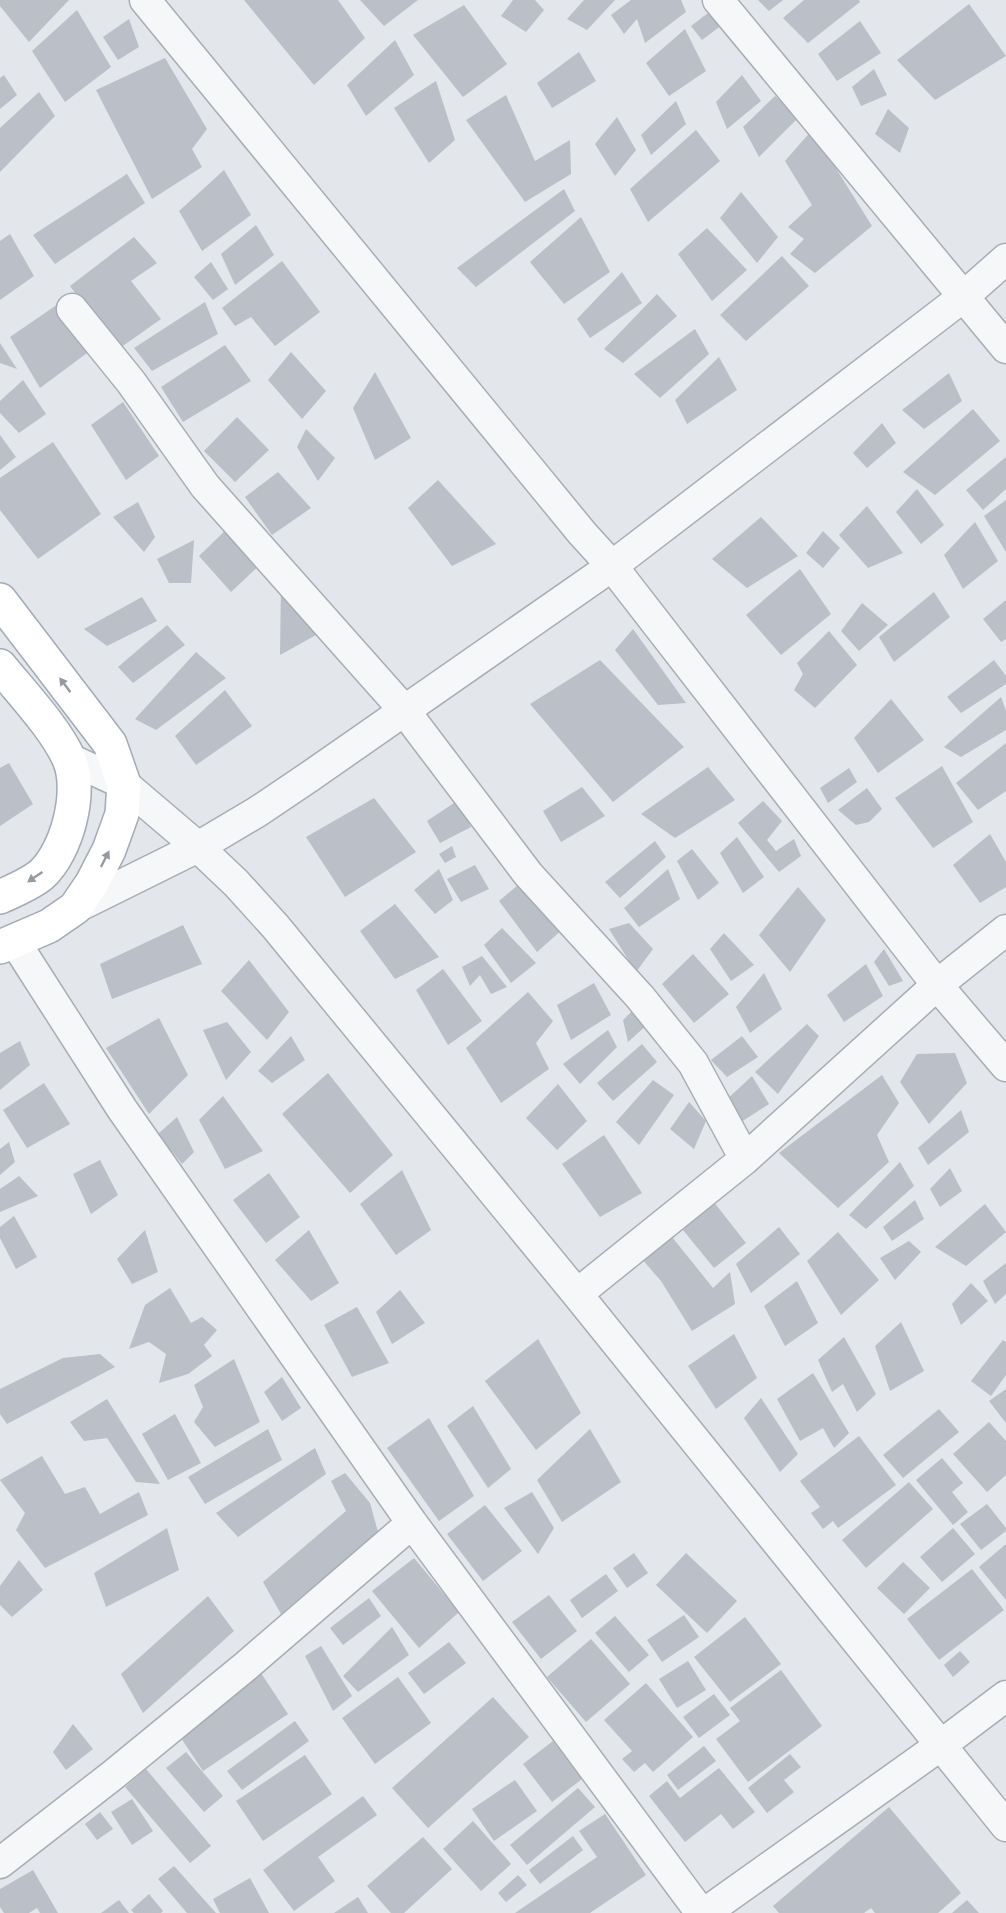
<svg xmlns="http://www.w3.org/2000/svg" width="1006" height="1913" font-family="Manrope,sans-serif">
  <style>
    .building { fill: #babfc8 }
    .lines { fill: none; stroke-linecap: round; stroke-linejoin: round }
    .street-casing { stroke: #a8adb5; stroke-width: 33 }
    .primary-casing { stroke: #a2aab6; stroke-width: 36 }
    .street { stroke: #f5f7f9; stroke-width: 30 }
    .primary { stroke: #fff; stroke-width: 33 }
    .oneway { fill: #959aa1 }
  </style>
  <rect width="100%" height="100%" fill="#e3e6eb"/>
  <path class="building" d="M 0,0 L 69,0 L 29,42 L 0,6 Z
    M 244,0 L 338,0 L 365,38 L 314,85 Z
    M 360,0 L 418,0 L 384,26 Z
    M 513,0 L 535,0 L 544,10 L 526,32 L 501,16 Z
    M 584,0 L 615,0 L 587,30 L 567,19 Z
    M 631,0 L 681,0 L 686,12 L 645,43 L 637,19 L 624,34 L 611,15 Z
    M 758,0 L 783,0 L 769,11 Z
    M 804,0 L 859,0 L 860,2 L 808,43 L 783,18 Z
    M 969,4 L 1006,56 L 935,100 L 897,60 Z
    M 464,5 L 507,64 L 463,97 L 413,35 Z
    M 77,10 L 111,67 L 65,102 L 32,51 Z
    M 712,10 L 722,25 L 702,40 L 691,26 Z
    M 129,19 L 139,47 L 118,60 L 103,37 Z
    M 860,21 L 881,53 L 837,81 L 818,54 Z
    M 685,29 L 706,71 L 669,96 L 646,63 Z
    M 395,40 L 414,75 L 366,116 L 347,85 Z
    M 579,52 L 596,81 L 552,108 L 537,83 Z
    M 165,58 L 207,129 L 192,149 L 202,167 L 152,199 L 96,90 Z
    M 874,69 L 887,95 L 861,106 L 852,87 Z
    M 4,75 L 17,95 L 0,109 L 0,78 Z
    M 742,75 L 761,101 L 727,129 L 716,102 Z
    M 436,81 L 455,140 L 429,163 L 394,108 Z
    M 39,92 L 55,116 L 0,172 L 0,128 Z
    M 506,95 L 535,161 L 570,140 L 571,174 L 525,202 L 466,120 Z
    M 775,96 L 799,117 L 759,157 L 743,127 Z
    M 676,101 L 686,124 L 651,155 L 641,135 Z
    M 888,109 L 909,128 L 900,153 L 875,134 Z
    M 617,117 L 636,150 L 615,176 L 595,144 Z
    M 696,130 L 720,161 L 648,222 L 630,189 Z
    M 812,130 L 872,226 L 815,273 L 790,254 L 804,239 L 788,227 L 812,205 L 785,161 Z
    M 224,170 L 251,215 L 202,251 L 179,211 Z
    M 127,174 L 145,203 L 55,264 L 33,235 Z
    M 564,189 L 575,211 L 476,287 L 457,268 Z
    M 741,192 L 778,237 L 757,263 L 720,218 Z
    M 581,217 L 610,272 L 564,304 L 530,262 Z
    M 256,225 L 274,255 L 235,285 L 221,254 Z
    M 707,228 L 747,270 L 712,301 L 678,254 Z
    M 10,234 L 34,276 L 0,300 L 0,241 Z
    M 134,237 L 157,263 L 131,281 L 161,319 L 117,350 L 70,286 Z
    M 782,256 L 809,286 L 746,341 L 720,315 Z
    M 282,261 L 320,312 L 275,346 L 251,317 L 235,326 L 222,308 Z
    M 211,262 L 228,289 L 213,300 L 194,277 Z
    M 622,272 L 642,303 L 590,338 L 577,319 Z
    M 657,294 L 677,316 L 623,363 L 604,349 Z
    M 205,302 L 218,334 L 152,371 L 134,348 Z
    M 58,304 L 87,353 L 40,388 L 10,337 Z
    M 695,329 L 709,354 L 660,398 L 634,374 Z
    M 0,343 L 17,369 L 0,363 Z
    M 225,345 L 251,381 L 183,422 L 161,387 Z
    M 291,352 L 326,391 L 302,419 L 268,380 Z
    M 719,357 L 737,390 L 687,424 L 675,400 Z
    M 375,372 L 411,438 L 375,460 L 353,408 Z
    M 949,373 L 962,401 L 924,429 L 902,410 Z
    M 23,380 L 46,414 L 19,433 L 0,413 L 0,401 Z
    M 123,402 L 159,456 L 126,480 L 91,425 Z
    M 973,409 L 1000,441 L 935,495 L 903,472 Z
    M 237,417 L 269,450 L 235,482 L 204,451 Z
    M 882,423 L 896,443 L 867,468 L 853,453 Z
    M 306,429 L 335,458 L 318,481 L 297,447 Z
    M 0,435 L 16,457 L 0,470 Z
    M 53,442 L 101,514 L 38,559 L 0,510 L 0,478 Z
    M 1006,457 L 1006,489 L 983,510 L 966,490 Z
    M 278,472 L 311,508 L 272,535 L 245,497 Z
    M 438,480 L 496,544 L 452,566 L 408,508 Z
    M 917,489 L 944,525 L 921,544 L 896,512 Z
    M 1006,500 L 1006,552 L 984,516 Z
    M 138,502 L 155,537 L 144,552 L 113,517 Z
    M 867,506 L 903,553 L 868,568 L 839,535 Z
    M 761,517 L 798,556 L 747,588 L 712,559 Z
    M 975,522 L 998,561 L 963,589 L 944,555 Z
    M 231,525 L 262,563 L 231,592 L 199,556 Z
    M 823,531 L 840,548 L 823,568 L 806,553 Z
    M 194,540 L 191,583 L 169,583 L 157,559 Z
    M 800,569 L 831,614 L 781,655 L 746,615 Z
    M 281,582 L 316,635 L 280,655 Z
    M 934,592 L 950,617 L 894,662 L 879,637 Z
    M 142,597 L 157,621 L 107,646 L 84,629 Z
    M 1006,600 L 1006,639 L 1001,642 L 983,619 Z
    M 862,603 L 888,625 L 859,651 L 841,631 Z
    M 167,625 L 185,645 L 133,683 L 118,667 Z
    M 633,629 L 686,703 L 658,705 L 615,650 Z
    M 829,631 L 857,665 L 815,708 L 794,690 L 803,674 L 797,663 Z
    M 196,652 L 226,678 L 156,730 L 135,719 Z
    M 600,660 L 684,747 L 613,802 L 530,704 Z
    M 994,660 L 1006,676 L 1006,684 L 961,713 L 947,697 Z
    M 225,690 L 252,726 L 196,765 L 175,736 Z
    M 1001,697 L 1006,711 L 1006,730 L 961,757 L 944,747 Z
    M 891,699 L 924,740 L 878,773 L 854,738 Z
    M 1006,743 L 1006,791 L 978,810 L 956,783 Z
    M 9,763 L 33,804 L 0,826 L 0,768 Z
    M 942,766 L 973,822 L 933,848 L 895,798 Z
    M 708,767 L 735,800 L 675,838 L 641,814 Z
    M 849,768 L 857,782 L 828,803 L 820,788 Z
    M 582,787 L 605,816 L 561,842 L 543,811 Z
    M 867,788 L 882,809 L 869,822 L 856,825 L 838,810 Z
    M 374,798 L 416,852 L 345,897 L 306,837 Z
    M 457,801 L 471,827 L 440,843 L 427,821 Z
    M 763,801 L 782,821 L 767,840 L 776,851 L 794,839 L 801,856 L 779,872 L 738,823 Z
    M 990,834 L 1006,862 L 1006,887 L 980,903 L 953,865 Z
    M 737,837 L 764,877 L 743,893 L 720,853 Z
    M 655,841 L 666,857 L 620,898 L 605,882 Z
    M 452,846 L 456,857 L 445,863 L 439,854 Z
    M 692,849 L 719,883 L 698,900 L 677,861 Z
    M 475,865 L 489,889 L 461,902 L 447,879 Z
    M 439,869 L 453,900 L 435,914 L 414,890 Z
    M 668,869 L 680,899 L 639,927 L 624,908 Z
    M 524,880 L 563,929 L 537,952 L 499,901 Z
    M 798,887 L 826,920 L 790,972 L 759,935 Z
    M 395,904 L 439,957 L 395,979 L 360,931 Z
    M 629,923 L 653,949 L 636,972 L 609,929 Z
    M 183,925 L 202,964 L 112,999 L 100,964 Z
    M 502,928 L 536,963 L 511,983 L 484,945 Z
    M 724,933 L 754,965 L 731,981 L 710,949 Z
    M 884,949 L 903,981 L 889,986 L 874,962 Z
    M 693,954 L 729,994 L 694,1023 L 662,984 Z
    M 482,956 L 507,987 L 491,994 L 480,975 L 470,986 L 462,967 Z
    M 249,960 L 289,1012 L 267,1040 L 221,991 Z
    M 866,964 L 883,996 L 844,1022 L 827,995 Z
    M 443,969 L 482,1021 L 448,1045 L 416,990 Z
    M 764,973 L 782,1009 L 750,1033 L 736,1007 Z
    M 594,983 L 611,1015 L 571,1040 L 557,1005 Z
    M 528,992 L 553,1021 L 536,1043 L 549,1069 L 501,1103 L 466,1048 Z
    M 639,1004 L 649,1023 L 628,1042 L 623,1020 Z
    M 159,1018 L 188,1075 L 149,1114 L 106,1048 Z
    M 227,1022 L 251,1052 L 226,1080 L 203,1030 Z
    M 807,1024 L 819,1036 L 778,1094 L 755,1072 Z
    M 608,1030 L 617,1047 L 580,1084 L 563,1064 Z
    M 291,1036 L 305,1060 L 272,1083 L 258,1071 Z
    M 742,1036 L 758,1057 L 727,1077 L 711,1060 Z
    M 20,1041 L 30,1065 L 0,1090 L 0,1053 Z
    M 642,1044 L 657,1062 L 613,1101 L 597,1083 Z
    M 955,1053 L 967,1083 L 929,1124 L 900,1082 L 917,1054 Z
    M 328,1073 L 393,1155 L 350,1193 L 282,1114 Z
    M 882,1075 L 899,1103 L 877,1135 L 889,1162 L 838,1208 L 779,1153 Z
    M 752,1076 L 769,1104 L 741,1122 L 723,1103 Z
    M 653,1080 L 674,1095 L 639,1145 L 616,1122 Z
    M 44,1083 L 70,1124 L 27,1148 L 3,1110 Z
    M 558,1084 L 587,1121 L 557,1150 L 526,1118 Z
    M 223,1096 L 263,1151 L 225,1169 L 199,1120 Z
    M 689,1102 L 706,1121 L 694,1149 L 670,1129 Z
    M 961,1110 L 969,1132 L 928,1165 L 918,1148 Z
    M 177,1117 L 194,1152 L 182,1164 L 158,1134 Z
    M 604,1135 L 642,1193 L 600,1217 L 562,1164 Z
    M 9,1142 L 15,1162 L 0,1175 L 0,1149 Z
    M 100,1160 L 118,1195 L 91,1214 L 73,1174 Z
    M 900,1162 L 914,1186 L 866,1229 L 849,1215 Z
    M 950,1168 L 962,1191 L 940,1207 L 930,1189 Z
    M 402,1170 L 431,1230 L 396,1255 L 360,1204 Z
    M 269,1173 L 300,1217 L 266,1243 L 233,1200 Z
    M 19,1176 L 38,1196 L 0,1212 L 0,1189 Z
    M 915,1200 L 924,1219 L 892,1241 L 883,1227 Z
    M 713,1201 L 746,1243 L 714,1268 L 683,1230 Z
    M 985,1204 L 1006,1232 L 966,1266 L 935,1247 Z
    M 14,1216 L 37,1257 L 16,1269 L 0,1238 L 0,1227 Z
    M 779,1227 L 800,1254 L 751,1293 L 736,1264 Z
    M 145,1230 L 158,1272 L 132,1284 L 117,1259 Z
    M 309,1230 L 339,1283 L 311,1301 L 275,1260 Z
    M 838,1232 L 879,1280 L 841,1315 L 807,1261 Z
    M 672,1237 L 713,1288 L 730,1272 L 735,1304 L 692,1331 L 661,1281 L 641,1258 Z
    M 909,1241 L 921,1252 L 895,1280 L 880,1258 Z
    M 1006,1263 L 1006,1294 L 995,1304 L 983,1281 Z
    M 797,1281 L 818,1323 L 785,1346 L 764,1306 Z
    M 971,1283 L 988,1301 L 961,1325 L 952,1304 Z
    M 170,1288 L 191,1323 L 202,1317 L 217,1330 L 204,1345 L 212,1356 L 188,1374 L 159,1383 L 166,1354 L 149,1342 L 129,1349 L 145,1305 Z
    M 400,1290 L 425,1323 L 392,1344 L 376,1312 Z
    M 357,1307 L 389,1363 L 352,1377 L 324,1325 Z
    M 901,1322 L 924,1371 L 890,1391 L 875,1346 Z
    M 734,1334 L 757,1378 L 716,1409 L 688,1366 Z
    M 844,1337 L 876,1394 L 857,1412 L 843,1384 L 832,1392 L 818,1360 Z
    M 538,1339 L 581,1413 L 536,1450 L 485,1381 Z
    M 1003,1340 L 1006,1342 L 1006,1375 L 991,1396 L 971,1381 Z
    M 100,1354 L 115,1367 L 7,1424 L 0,1414 L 0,1389 L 63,1358 Z
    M 234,1359 L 260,1422 L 215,1447 L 194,1422 L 203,1407 L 194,1385 Z
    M 813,1373 L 849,1433 L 834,1448 L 823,1428 L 800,1441 L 777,1399 Z
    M 282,1377 L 301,1408 L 282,1421 L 264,1392 Z
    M 1006,1389 L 1006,1423 L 989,1401 Z
    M 761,1398 L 798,1454 L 780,1472 L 744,1418 Z
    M 107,1399 L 160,1484 L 136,1482 L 107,1438 L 84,1441 L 70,1422 Z
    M 473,1406 L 511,1469 L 488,1488 L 447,1426 Z
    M 939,1409 L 959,1432 L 903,1478 L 883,1455 Z
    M 175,1414 L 201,1463 L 168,1480 L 142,1434 Z
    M 429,1418 L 474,1496 L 439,1521 L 387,1448 Z
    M 989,1422 L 1006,1441 L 1006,1475 L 987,1492 L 953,1454 Z
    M 268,1429 L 282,1460 L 205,1504 L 188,1477 Z
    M 590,1429 L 621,1482 L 562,1522 L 537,1480 Z
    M 859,1436 L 896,1485 L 838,1528 L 833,1521 L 823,1529 L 811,1513 L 820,1507 L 800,1481 Z
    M 315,1448 L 326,1474 L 238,1537 L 216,1513 Z
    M 42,1456 L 65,1494 L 85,1487 L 100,1514 L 139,1492 L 148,1515 L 45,1568 L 16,1530 L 25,1513 L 0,1480 Z
    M 942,1458 L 963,1483 L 952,1492 L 968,1512 L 953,1525 L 916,1480 Z
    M 345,1473 L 370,1503 L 378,1532 L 281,1614 L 263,1582 L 346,1511 L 331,1481 Z
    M 909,1482 L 933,1509 L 866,1568 L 842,1540 Z
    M 532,1492 L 554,1528 L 538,1554 L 504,1508 Z
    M 987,1504 L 1006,1528 L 1006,1531 L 981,1550 L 960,1524 Z
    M 485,1505 L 522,1551 L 483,1581 L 447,1534 Z
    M 167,1528 L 179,1570 L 106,1607 L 94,1573 Z
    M 953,1528 L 975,1554 L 942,1582 L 920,1557 Z
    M 1006,1544 L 1006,1600 L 979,1567 Z
    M 634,1553 L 648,1573 L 627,1588 L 613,1568 Z
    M 686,1553 L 737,1601 L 707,1633 L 656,1585 Z
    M 414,1558 L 459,1612 L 419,1648 L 372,1591 Z
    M 19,1560 L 43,1590 L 12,1617 L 0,1605 L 0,1586 Z
    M 903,1562 L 930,1588 L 904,1614 L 877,1588 Z
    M 972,1569 L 1004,1610 L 939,1660 L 907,1619 Z
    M 606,1574 L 618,1591 L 582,1618 L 570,1600 Z
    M 549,1595 L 577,1631 L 541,1659 L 512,1622 Z
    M 208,1596 L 234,1631 L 143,1713 L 121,1674 Z
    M 369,1598 L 381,1616 L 343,1645 L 330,1628 Z
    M 684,1615 L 699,1637 L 662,1662 L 647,1640 Z
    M 615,1616 L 649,1655 L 629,1672 L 595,1633 Z
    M 745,1617 L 781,1664 L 730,1702 L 694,1657 Z
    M 392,1627 L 409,1655 L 358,1692 L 343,1676 Z
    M 591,1639 L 630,1684 L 586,1722 L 547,1677 Z
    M 449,1642 L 466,1663 L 424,1694 L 408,1673 Z
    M 321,1646 L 352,1696 L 333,1711 L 305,1656 Z
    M 960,1651 L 970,1662 L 953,1677 L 944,1665 Z
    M 688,1661 L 706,1690 L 677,1708 L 659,1679 Z
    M 781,1670 L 822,1726 L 748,1782 L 716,1739 L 740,1721 L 730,1708 Z
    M 261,1673 L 288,1714 L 203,1771 L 181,1738 Z
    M 398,1677 L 431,1723 L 375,1764 L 342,1718 Z
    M 646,1683 L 693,1737 L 653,1772 L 645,1763 L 634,1772 L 622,1759 L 632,1751 L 604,1720 Z
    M 714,1694 L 730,1715 L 699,1738 L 683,1717 Z
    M 493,1697 L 529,1737 L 428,1828 L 392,1788 Z
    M 295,1721 L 309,1741 L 242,1790 L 227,1771 Z
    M 73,1724 L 93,1749 L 66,1770 L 53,1752 Z
    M 553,1741 L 582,1779 L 552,1802 L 523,1764 Z
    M 704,1746 L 716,1761 L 678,1790 L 667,1775 Z
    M 186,1752 L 223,1796 L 204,1812 L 166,1768 Z
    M 790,1754 L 801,1767 L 784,1780 L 794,1792 L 767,1813 L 748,1788 Z
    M 305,1755 L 332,1794 L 263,1841 L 236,1801 Z
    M 719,1768 L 755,1812 L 733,1829 L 721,1814 L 685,1842 L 649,1796 L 667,1781 L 680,1798 Z
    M 146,1769 L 211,1846 L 190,1863 L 125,1787 Z
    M 515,1780 L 537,1811 L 494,1841 L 472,1809 Z
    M 578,1788 L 595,1807 L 527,1865 L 510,1845 Z
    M 363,1796 L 377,1815 L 318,1857 L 335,1881 L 294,1911 L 263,1870 Z
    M 132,1799 L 153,1831 L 132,1845 L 111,1812 Z
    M 889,1807 L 961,1893 L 938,1913 L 875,1913 L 871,1908 L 864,1913 L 779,1913 L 773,1906 Z
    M 100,1812 L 113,1829 L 97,1840 L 85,1824 Z
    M 605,1814 L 646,1875 L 590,1913 L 515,1913 L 597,1857 L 579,1831 Z
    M 473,1821 L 511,1864 L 481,1891 L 443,1849 Z
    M 573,1836 L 583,1850 L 540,1884 L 529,1870 Z
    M 423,1837 L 452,1869 L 404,1913 L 391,1913 L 367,1886 Z
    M 174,1866 L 216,1913 L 187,1913 L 158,1879 Z
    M 33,1870 L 58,1913 L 40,1913 L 37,1908 L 29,1913 L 4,1913 L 0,1907 L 0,1889 Z
    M 518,1875 L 527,1885 L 506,1902 L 498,1893 Z
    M 250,1878 L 269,1913 L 220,1913 L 213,1899 Z
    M 149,1894 L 163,1911 L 161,1913 L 134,1913 L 131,1910 Z
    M 358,1897 L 368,1913 L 334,1913 Z
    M 119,1900 L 129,1913 L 101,1913 Z
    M 967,1900 L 979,1913 L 952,1913 Z"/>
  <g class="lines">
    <g class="street-casing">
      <path id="street" d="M 145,0 L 582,533 L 612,566 L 937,985 L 1006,1066
        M 718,0 L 1006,348
        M 72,309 L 131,382 L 205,486 L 404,710 L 528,874 L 640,997 L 693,1063 L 745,1159
        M 70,759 L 124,784 L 198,847 L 236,883 L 275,926 L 577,1294 L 1006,1826
        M 75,908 L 198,847 L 257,812 L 309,777 L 612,566 L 963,297 L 1006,259
        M 15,942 L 122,1109 L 412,1523 L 701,1913
        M 577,1294 L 745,1159 L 937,985 L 1006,930
        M 0,1863 L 113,1775 L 246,1666 L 412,1523
        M 705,1913 L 941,1745 L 1006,1696"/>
    </g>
    <g class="primary-casing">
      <path id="primary" d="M 0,600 L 110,744 L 124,784 L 122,814 L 109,850 L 92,883 L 75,908 L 49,926 L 0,947
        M 0,666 C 21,692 56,729 69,759 C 83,791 67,852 41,875 C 30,884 13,891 0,897"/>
    </g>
    <use href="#street" class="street"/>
    <use href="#primary" class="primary"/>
  </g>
  <defs><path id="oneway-solid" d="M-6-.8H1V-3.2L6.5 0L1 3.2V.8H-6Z" transform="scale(1.5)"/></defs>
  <g class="oneway">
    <use href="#oneway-solid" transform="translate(65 685) rotate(-127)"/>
    <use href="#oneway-solid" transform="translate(105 859) rotate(-63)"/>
    <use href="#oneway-solid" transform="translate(35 877) rotate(146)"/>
  </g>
</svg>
